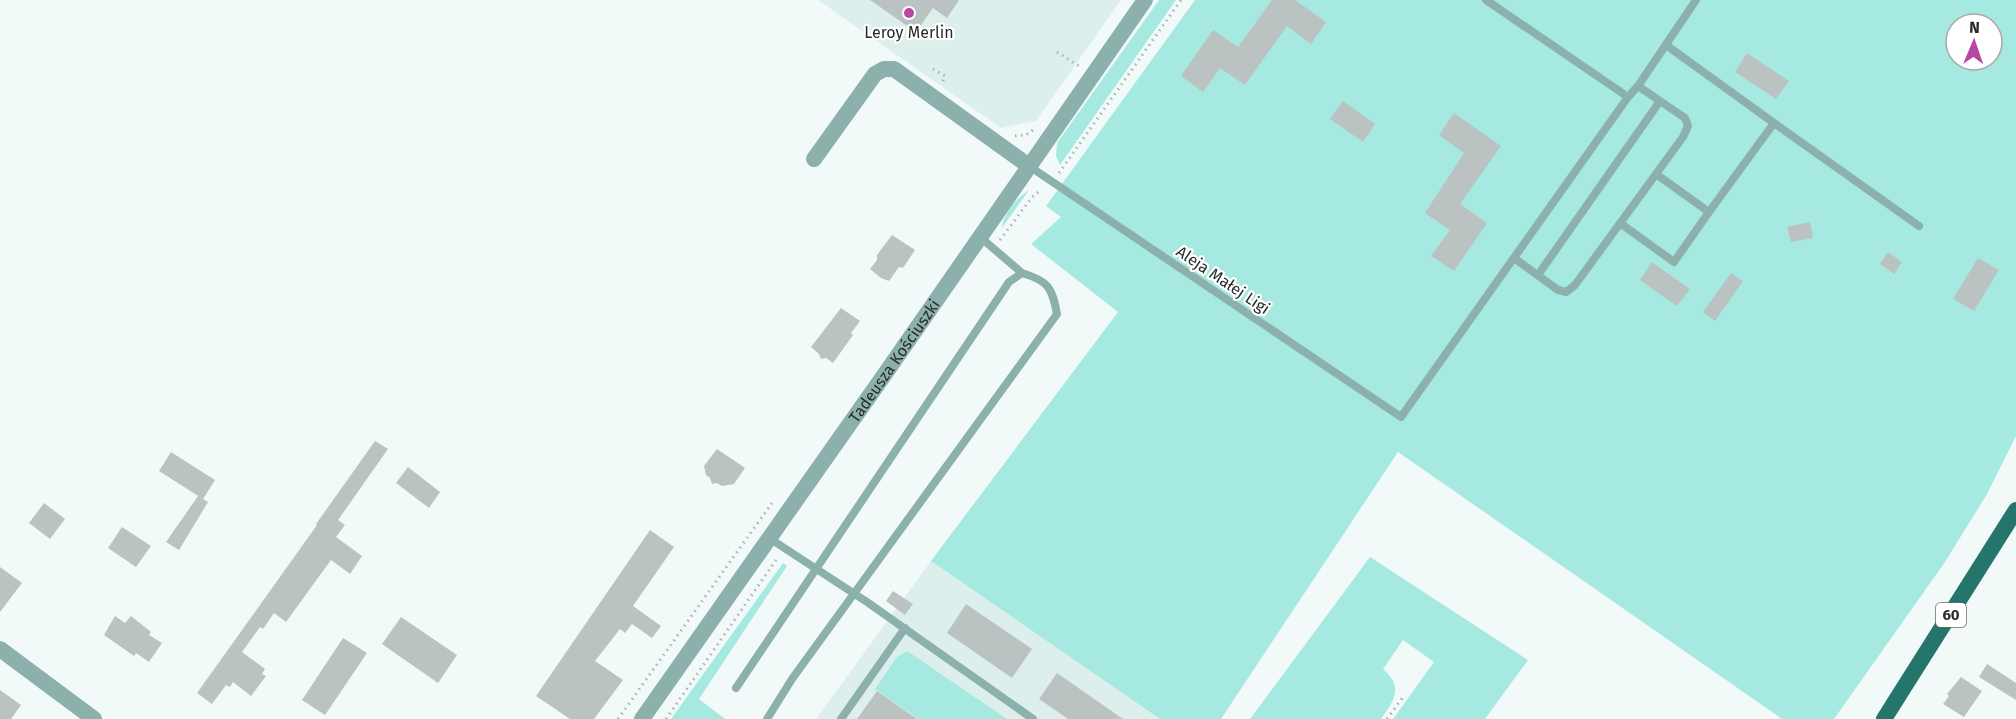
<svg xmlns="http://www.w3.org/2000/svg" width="2016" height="719" font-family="'Fira Sans',sans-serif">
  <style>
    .built { fill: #ddefec }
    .green { fill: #a5e9e0; fill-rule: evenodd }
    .building { fill: #bbc3c2 }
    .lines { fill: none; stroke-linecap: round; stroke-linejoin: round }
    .path { stroke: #adb3b2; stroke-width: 3; stroke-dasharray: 1.5 4.5; stroke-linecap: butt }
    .service { stroke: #8cb1ac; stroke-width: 8 }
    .minor { stroke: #8cb1ac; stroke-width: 16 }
    .tertiary { stroke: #8cb1ac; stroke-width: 16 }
    .primary { stroke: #25756d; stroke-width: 16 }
    .poi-dot { fill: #b747a3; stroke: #fff; stroke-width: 2 }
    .labels { text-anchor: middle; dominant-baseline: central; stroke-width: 4.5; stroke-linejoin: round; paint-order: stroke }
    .shield { fill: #fff; stroke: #686b6a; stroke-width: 1.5 }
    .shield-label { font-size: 15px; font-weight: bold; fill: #282b2a }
    .poi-label { font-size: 16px; fill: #282b2a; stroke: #fff }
    .street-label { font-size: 16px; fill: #282b2a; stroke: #fff }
  </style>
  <rect width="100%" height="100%" fill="#f2faf9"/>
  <path class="built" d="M 818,0 L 1121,0 L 1036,121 L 1001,128 Z
    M 931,561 L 1160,719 L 816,719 Z"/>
  <path class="green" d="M 1159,0 L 1176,0 L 1060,165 L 1056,156 L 1057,143 Z
    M 1195,0 L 2016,0 L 2016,436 L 1987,494 L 1945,562 L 1834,719 L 1782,719 L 1398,452 L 1221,719 L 1160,719 L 931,561 L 1118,312 L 1031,244 L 1061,217 L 1046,206 ZM 1956,24 L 1992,24 L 1992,60 L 1956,60 Z
    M 1029,190 L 1002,228 C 1002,215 1018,197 1029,190 Z
    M 1370,557 L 1528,660 L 1485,719 L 1393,719 L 1434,662 L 1403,640 L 1383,669 C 1404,687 1394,701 1381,719 L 1250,719 Z
    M 783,563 L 787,566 L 699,699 L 725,719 L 671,719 Z
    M 907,651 L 1007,719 L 918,719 L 875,689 L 897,657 Z"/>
  <path class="building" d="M 870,0 L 959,0 L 947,18 L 933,8 L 916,32 Z
    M 1272,0 L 1295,0 L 1326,22 L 1311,44 L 1287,26 L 1245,85 L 1220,68 L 1203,92 L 1181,76 L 1213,30 L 1238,47 Z
    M 1747,53 L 1789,81 L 1776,99 L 1735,72 Z
    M 1343,101 L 1375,124 L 1363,142 L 1330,119 Z
    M 1454,113 L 1501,146 L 1460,204 L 1487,223 L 1454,271 L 1431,256 L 1450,230 L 1425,213 L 1464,153 L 1439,135 Z
    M 1810,222 L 1813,238 L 1791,242 L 1787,227 Z
    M 892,235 L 915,250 L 903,268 L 899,267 L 889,281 L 881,278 L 870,269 L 877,260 L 877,255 Z
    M 1888,252 L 1902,262 L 1894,274 L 1880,264 Z
    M 1978,258 L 1999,270 L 1974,311 L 1953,299 Z
    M 1652,262 L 1690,289 L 1677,306 L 1640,280 Z
    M 1731,273 L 1743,281 L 1715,321 L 1703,312 Z
    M 841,308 L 860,321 L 851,333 L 853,335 L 833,363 L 826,358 L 821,359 L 819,354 L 811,347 Z
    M 375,441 L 388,449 L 338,520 L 345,525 L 336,537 L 362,556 L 350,574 L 331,560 L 286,622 L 274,613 L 263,629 L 260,627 L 242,652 L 265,669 L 262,674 L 266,676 L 251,696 L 233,682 L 230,687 L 226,685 L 212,704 L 197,693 L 317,525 L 316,524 Z
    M 717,449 L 745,468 L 734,484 L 722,486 L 717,483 L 712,484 L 710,478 L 706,475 L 704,466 Z
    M 171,452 L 215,480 L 203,499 L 159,471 Z
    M 408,467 L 440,492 L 429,508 L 396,483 Z
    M 198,496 L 208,502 L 179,550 L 166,542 Z
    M 44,503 L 65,519 L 50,539 L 29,523 Z
    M 122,527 L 151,546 L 136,567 L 108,548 Z
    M 650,530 L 674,547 L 633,606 L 661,626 L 652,638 L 632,624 L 625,633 L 620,629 L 595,661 L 623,680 L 594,719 L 570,719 L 536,696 Z
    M 0,567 L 22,583 L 0,612 Z
    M 893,591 L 913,604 L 905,615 L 886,601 Z
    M 966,604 L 1032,649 L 1012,678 L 947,633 Z
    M 115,616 L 125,623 L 131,616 L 151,632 L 149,635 L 162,643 L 149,662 L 136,653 L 134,656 L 104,635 Z
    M 401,617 L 457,655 L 438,683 L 382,644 Z
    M 343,638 L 367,653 L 325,715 L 302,700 Z
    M 1987,664 L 2016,683 L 2016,700 L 1979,677 Z
    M 1057,673 L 1123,719 L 1068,719 L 1039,699 Z
    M 1961,677 L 1982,691 L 1964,717 L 1943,704 L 1949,696 L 1947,694 Z
    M 0,690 L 21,705 L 11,719 L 0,719 Z
    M 877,691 L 917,719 L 857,719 Z"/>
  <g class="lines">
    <path class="path" d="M 1057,52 L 1079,66
      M 933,69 L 945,76 L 942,83
      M 1015,136 L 1026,135 L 1033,130
      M 1059,173 L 1181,0
      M 1000,240 L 1032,197 L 1041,190
      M 618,719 L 772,503
      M 666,719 L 776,560
      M 1387,719 L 1403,697"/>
    <path class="service" d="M 1628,97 L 1638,86 L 1696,0
      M 1774,123 L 1919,226
      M 1029,166 L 1401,417 L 1628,97 L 1486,0
      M 1656,174 L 1709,212 L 1774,123 L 1666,45
      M 1620,223 L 1674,262 L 1709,212
      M 980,237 L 1022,273
      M 1514,258 L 1558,290 L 1566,292 L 1575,285 L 1683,137 L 1688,126 L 1685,118 L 1638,86
      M 1538,275 L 1660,101
      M 769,538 L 867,602 L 1033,719
      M 736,688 L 1009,282 L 1022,273 C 1049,281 1052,288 1057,314 L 792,679 L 767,719
      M 841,719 L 905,628"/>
    <path class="minor" d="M 814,159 L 875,74 L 884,69 L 894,69 L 1029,166"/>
    <g class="tertiary">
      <path d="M 0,649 L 94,719"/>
      <path id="s1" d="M 642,719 L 887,371 L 1145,0"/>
    </g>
    <path class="primary" d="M 1884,719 L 2016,510"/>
  </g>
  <circle class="poi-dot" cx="909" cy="13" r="6"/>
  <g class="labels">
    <rect class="shield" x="1936" y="603" width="30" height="24" rx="4.5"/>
    <g class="shield-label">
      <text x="1951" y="615">60</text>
    </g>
    <g class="poi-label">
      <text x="909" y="32">Leroy Merlin</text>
    </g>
    <g class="street-label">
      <text transform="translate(1223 280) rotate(34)">Aleja Małej Ligi</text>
      <text stroke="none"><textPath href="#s1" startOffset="438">Tadeusza Kościuszki</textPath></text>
    </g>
  </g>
  <g transform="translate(1974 42) rotate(2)"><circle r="28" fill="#ffffff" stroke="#a9aaaa" stroke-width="1.5"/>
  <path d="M0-4.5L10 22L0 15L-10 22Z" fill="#b747a3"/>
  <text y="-9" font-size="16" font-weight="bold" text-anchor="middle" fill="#282b2a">N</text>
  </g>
</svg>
